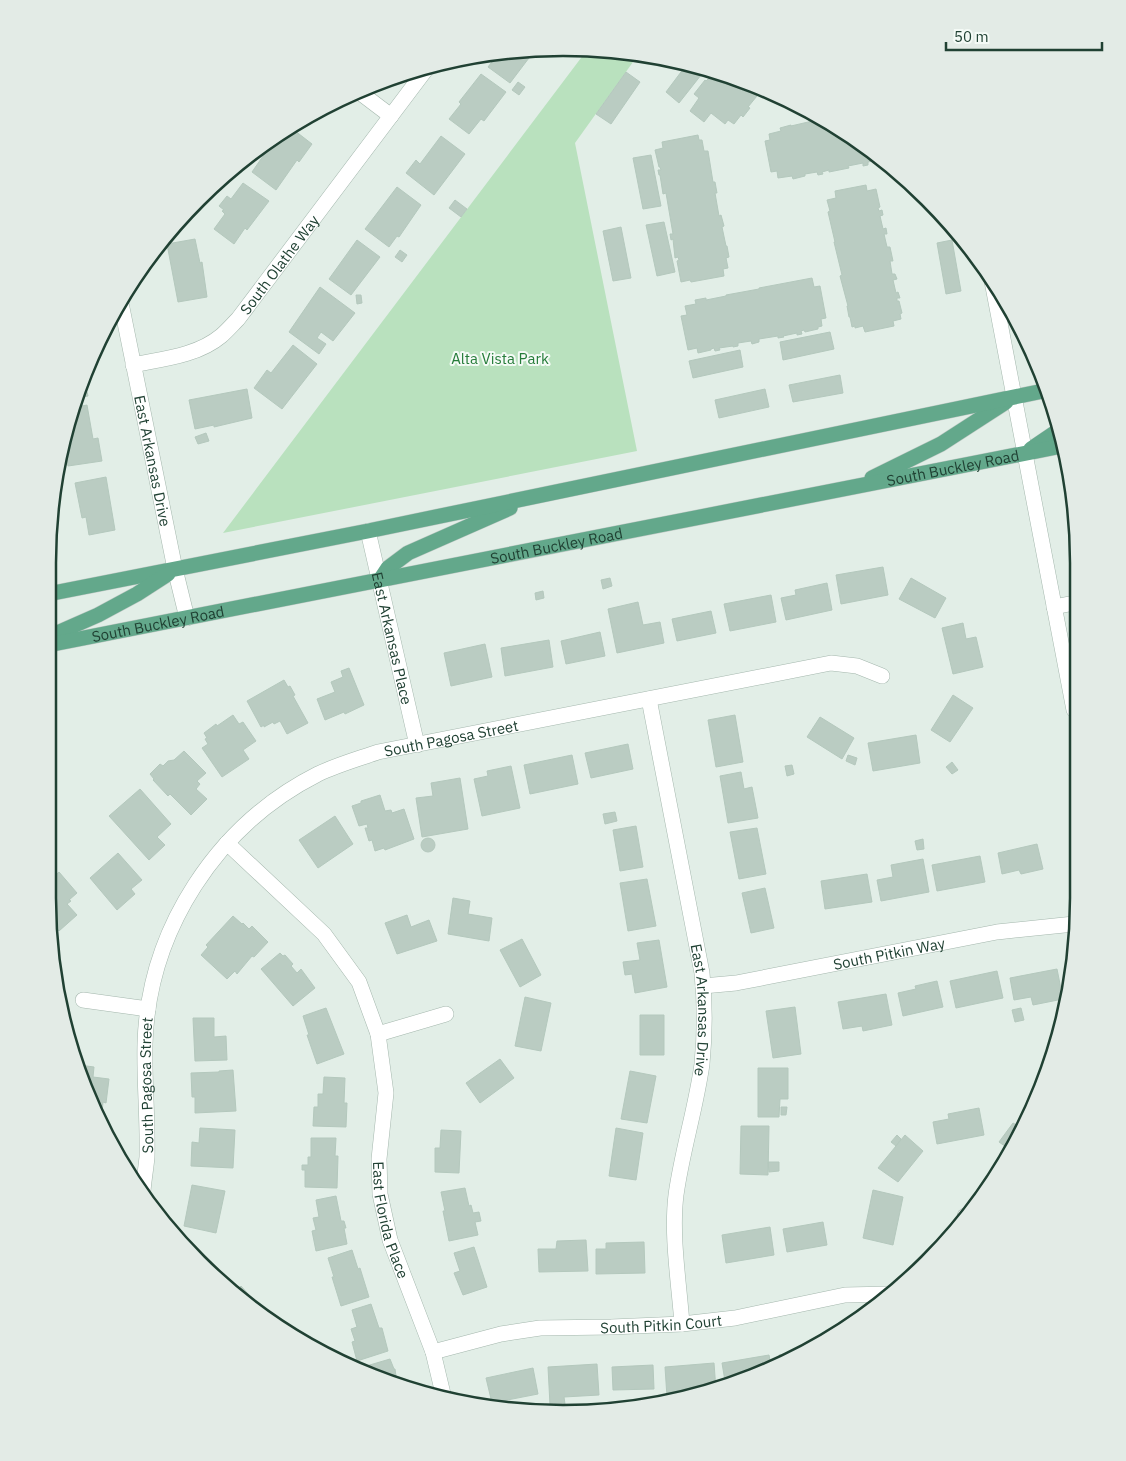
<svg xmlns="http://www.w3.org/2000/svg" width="1126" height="1461" font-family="'IBM Plex Sans',sans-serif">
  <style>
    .green { fill: #b9e1be }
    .building { fill: #baccc2; stroke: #b4c8bd }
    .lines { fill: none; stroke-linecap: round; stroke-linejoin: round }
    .street-casing { stroke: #a4b7ad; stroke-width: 16 }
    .primary-casing { stroke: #c1cac6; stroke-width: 16 }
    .street { stroke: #fff; stroke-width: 15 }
    .primary { stroke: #63a88b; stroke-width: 15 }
    .labels { text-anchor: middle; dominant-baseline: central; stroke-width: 4; stroke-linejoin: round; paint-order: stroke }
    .street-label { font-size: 15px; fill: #204133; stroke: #f4faf6 }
    .park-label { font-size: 15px; fill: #267c3a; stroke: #f4faf6 }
    .rim { fill: none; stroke: #204133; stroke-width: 2.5 }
  </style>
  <rect width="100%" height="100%" fill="#e2eee7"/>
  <path class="green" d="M 587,50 L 638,55 L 575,143 L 637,451 L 223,533 Z"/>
  <path class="building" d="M 535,50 L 510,83 L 488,67 L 498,54 Z
    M 687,64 L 705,70 L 679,103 L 666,92 Z
    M 710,71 L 764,89 L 762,91 L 761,91 L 748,107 L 750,108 L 743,117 L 741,115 L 734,124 L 728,120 L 725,124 L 711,113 L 704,122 L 690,111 L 699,98 L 694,94 L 705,80 L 706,81 L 709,78 L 706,76 Z
    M 626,72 L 640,82 L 611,124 L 596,114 Z
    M 481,74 L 506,92 L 484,121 L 481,119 L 469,134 L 449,119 L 461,104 L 459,102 Z
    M 518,82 L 525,87 L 519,95 L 512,90 Z
    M 821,119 L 850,135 L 880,159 L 868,162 L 868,165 L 863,166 L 863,163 L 848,166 L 849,168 L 829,172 L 829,170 L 822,172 L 823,174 L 818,175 L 817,172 L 805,174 L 805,176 L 793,179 L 792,176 L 778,178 L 777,171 L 771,172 L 765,141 L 770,140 L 769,134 L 781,131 L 780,128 L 791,125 L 791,126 Z
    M 290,127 L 312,144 L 299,162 L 297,160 L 276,190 L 252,172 L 279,133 Z
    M 698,135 L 699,140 L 702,140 L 704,151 L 708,151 L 713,182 L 715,182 L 717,193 L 715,193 L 719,216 L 721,215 L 724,226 L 722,227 L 726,246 L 727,246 L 729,257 L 726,258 L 728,268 L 723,269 L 724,276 L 691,282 L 690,280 L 681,282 L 677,261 L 679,260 L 678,257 L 675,258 L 673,239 L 671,240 L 670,234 L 673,234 L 666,193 L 663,194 L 660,175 L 659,175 L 658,170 L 661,170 L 660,167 L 659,167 L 655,150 L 663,148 L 662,142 Z
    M 441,136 L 465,154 L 434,195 L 406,173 L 416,160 L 420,164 Z
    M 651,155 L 661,206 L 643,209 L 633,158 Z
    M 243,183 L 269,201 L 247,230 L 245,228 L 234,244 L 214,229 L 225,214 L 222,211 L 224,210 L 219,206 L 227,196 L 231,199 Z
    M 866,185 L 867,191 L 876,189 L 880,207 L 878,208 L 879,211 L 882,210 L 883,215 L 880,216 L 883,229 L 886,228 L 887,234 L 884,234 L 887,247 L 890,247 L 893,261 L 890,261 L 892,274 L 895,274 L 897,279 L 893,280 L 896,293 L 898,292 L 900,298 L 897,298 L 897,301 L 899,301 L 902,313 L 900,314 L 901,319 L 893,321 L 894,326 L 865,332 L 863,326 L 855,328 L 855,326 L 852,327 L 850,317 L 849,317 L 847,306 L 848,306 L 840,276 L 842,275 L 834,242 L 835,242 L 828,212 L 830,211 L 827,200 L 836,198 L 835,191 Z
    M 397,187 L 421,205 L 399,237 L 397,236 L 389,247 L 365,229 Z
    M 455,200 L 467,209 L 461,217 L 449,208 Z
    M 664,222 L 675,272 L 657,276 L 646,225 Z
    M 621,227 L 631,278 L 613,281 L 603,231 Z
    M 195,239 L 200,263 L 202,262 L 207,297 L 178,302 L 167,244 Z
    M 357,240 L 380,257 L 351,295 L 329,279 Z
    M 952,240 L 961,291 L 946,294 L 937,243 Z
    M 400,250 L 407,255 L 402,262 L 395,257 Z
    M 812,278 L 814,287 L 820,286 L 826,318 L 821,319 L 822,326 L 818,327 L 818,329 L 805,332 L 804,330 L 801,331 L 802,334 L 797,335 L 797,333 L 783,336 L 784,337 L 778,338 L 778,336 L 759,339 L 759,342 L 752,344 L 751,341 L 738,343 L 738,346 L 733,347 L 733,346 L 719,348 L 720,350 L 715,351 L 714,348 L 711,349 L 711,350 L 698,353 L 697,348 L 688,350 L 681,316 L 687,315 L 685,306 L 696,304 L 695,300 L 706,298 L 706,300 L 726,296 L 726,295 L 759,289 L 759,288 Z
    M 320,287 L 355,313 L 333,341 L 321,332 L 317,338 L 326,344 L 319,354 L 289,332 Z
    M 356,295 L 361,295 L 362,303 L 357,304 Z
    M 830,332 L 834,349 L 783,360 L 780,342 Z
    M 293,345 L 317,364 L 282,409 L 254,388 L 267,370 L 271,373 Z
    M 740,350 L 743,367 L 693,378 L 689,361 Z
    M 840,375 L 843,393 L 793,402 L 789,385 Z
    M 84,379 L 88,396 L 77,398 Z
    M 247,389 L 252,418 L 214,427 L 214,425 L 195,429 L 189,400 Z
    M 765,389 L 769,407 L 719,418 L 715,400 Z
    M 87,405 L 93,439 L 98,438 L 102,461 L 68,466 L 65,452 L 61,453 L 65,429 L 73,408 Z
    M 206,433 L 209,441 L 198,444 L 195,437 Z
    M 106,477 L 115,530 L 89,535 L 86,517 L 82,518 L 75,483 Z
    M 883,567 L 888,595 L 841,604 L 836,575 Z
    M 610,578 L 612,586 L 603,589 L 601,580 Z
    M 911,578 L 946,598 L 935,618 L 899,599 Z
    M 827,583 L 832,610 L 786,620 L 781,598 L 796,595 L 795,590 Z
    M 543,591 L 544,598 L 536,600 L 535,593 Z
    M 771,595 L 776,622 L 730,631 L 724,604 Z
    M 638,602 L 643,625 L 660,622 L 664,643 L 617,653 L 608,609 Z
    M 711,611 L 716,633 L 677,641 L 672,619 Z
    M 963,623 L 966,639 L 976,637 L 983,667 L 953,674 L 942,628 Z
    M 600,632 L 605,656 L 566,664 L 561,641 Z
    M 549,640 L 553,667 L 505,676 L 501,648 Z
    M 485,644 L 492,677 L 451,686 L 444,653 Z
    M 349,668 L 364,705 L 345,714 L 344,712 L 325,720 L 317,699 L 335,692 L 331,682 L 343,677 L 341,671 Z
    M 284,680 L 288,687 L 290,686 L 295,695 L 293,696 L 308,723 L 287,734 L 280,721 L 274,724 L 273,722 L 264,727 L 264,725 L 261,727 L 247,701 Z
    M 953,695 L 973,708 L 950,742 L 931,730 Z
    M 233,715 L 239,724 L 243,722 L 256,741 L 243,750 L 249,759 L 222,777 L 202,748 L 208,744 L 205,739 L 207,738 L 204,733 L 216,724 L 217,726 Z
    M 735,715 L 743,762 L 716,767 L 708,720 Z
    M 820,717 L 854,738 L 842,759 L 807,737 Z
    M 916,735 L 920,763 L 873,771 L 868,743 Z
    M 628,744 L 633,769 L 591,778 L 585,753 Z
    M 184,751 L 206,773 L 197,781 L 200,784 L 196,789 L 207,799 L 191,815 L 170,794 L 168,796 L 153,780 L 154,779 L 150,774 L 160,764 L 163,766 L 168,761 L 174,760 Z
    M 572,755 L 578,784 L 530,794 L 524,765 Z
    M 848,755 L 857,758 L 855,765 L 846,761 Z
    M 952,762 L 958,770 L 952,774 L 946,767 Z
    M 792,765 L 794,774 L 787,776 L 785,766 Z
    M 511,766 L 520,808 L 482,816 L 474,779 L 488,776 L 487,771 Z
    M 741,772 L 744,789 L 752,787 L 758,818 L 728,823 L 720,776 Z
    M 460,778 L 468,829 L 422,837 L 416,798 L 433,796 L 431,783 Z
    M 140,789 L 171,824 L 157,837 L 165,845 L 149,860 L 109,816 Z
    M 380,795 L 385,811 L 391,810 L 392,813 L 404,809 L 414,839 L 385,850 L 384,848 L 375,851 L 372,840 L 369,841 L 365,828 L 368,828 L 367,824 L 359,826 L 352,806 L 361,803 L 361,801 Z
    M 615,812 L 617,821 L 605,824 L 603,814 Z
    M 335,816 L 353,844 L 318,868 L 299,840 Z
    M 636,826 L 643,867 L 620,871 L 613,830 Z
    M 757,828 L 766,874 L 739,879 L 730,832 Z
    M421 845a7 7 0 1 1 14 0a7 7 0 1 1-14 0Z
    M 923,839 L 924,849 L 917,850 L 915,841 Z
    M 1037,844 L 1043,869 L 1021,874 L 1019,870 L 1002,874 L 998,853 Z
    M 118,853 L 142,880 L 131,889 L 135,894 L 117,910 L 90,878 Z
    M 980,856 L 985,882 L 937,891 L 932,865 Z
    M 923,859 L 929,892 L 881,901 L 877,880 L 893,877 L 891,865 Z
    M 59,872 L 77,893 L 69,900 L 71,901 L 67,904 L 77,915 L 59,931 L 51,921 L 48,898 L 48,880 L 49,881 Z
    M 867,874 L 872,902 L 825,909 L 821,881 Z
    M 647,879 L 656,926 L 628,931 L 620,883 Z
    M 765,888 L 774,928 L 751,933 L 742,893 Z
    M 453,898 L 470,901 L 468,914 L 492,918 L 489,941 L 448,934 Z
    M 407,915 L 411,927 L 429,920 L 437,941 L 397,954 L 385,923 Z
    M 233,916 L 242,924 L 243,923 L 249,929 L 252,926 L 268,942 L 254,957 L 252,956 L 237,974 L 235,971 L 227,979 L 201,955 L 208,947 L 206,945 Z
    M 522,939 L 541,975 L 520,987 L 500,950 Z
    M 659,940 L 667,987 L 635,993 L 632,974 L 625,975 L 623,962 L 640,960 L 637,943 Z
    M 280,953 L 283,956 L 285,955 L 293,964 L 291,966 L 297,973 L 301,969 L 315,988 L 293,1006 L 261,969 Z
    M 1057,969 L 1063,999 L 1033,1005 L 1031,997 L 1014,1000 L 1010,978 Z
    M 997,971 L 1003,998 L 956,1008 L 950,981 Z
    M 937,981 L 943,1007 L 903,1016 L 898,993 L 916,989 L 915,986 Z
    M 886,994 L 892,1025 L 863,1031 L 862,1026 L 843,1029 L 838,1002 Z
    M 525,997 L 551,1003 L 541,1051 L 515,1046 Z
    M 795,1007 L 801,1054 L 773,1058 L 766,1011 Z
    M 326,1008 L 344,1054 L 317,1064 L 307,1035 L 309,1035 L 303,1016 Z
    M 1021,1008 L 1024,1020 L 1015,1022 L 1012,1010 Z
    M 640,1015 L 664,1015 L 664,1055 L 640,1055 Z
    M 193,1018 L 214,1018 L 214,1037 L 226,1036 L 227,1060 L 195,1061 Z
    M 500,1059 L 514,1078 L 480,1103 L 466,1083 Z
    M 79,1065 L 94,1067 L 93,1077 L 109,1079 L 106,1103 L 103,1102 L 102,1113 L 99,1113 Z
    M 758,1068 L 788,1068 L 788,1099 L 780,1099 L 779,1117 L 758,1117 Z
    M 233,1070 L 236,1111 L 195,1113 L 195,1097 L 192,1097 L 191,1073 L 219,1072 L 219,1071 Z
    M 630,1071 L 656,1076 L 647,1123 L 621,1119 Z
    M 324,1077 L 345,1078 L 344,1103 L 347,1103 L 346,1127 L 313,1126 L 314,1107 L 318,1107 L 318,1094 L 323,1094 Z
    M 781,1107 L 787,1107 L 786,1115 L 781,1115 Z
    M 979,1108 L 984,1135 L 937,1144 L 933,1122 L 949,1119 L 948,1114 Z
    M 1013,1123 L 1020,1127 L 1009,1149 L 999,1142 Z
    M 741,1126 L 769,1126 L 768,1175 L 740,1174 Z
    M 200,1128 L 235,1130 L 233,1168 L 191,1166 L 192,1142 L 199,1143 Z
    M 616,1128 L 643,1133 L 636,1180 L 609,1176 Z
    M 441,1130 L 461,1131 L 459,1173 L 435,1172 L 435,1148 L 440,1148 Z
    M 897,1135 L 901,1139 L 896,1146 L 891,1142 Z
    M 905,1135 L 923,1151 L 898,1182 L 878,1168 Z
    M 311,1138 L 336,1138 L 335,1156 L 338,1156 L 337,1188 L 305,1187 L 305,1170 L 302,1170 L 302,1165 L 308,1165 L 308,1157 L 311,1157 Z
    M 768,1162 L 779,1162 L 779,1171 L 769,1172 Z
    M 192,1185 L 225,1191 L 216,1233 L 184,1226 Z
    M 465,1188 L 469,1206 L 471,1205 L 473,1213 L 479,1212 L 481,1221 L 475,1222 L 478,1235 L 449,1241 L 443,1211 L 445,1211 L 441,1192 Z
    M 873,1190 L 903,1197 L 893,1245 L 863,1238 Z
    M 336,1196 L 341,1221 L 344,1221 L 346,1228 L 344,1228 L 347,1244 L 316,1251 L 312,1231 L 316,1230 L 313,1218 L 319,1217 L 316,1200 Z
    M 823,1222 L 827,1245 L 787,1252 L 783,1229 Z
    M 770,1227 L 774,1255 L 726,1263 L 722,1235 Z
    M 586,1240 L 588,1271 L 539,1272 L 538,1249 L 556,1249 L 557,1241 Z
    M 644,1242 L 645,1273 L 596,1274 L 596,1249 L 606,1249 L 606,1243 Z
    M 474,1247 L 487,1287 L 463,1295 L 454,1273 L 460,1271 L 454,1253 Z
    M 352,1250 L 358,1269 L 360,1268 L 369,1297 L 341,1306 L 332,1277 L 334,1277 L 328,1258 Z
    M 241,1286 L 249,1295 L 245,1298 L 236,1291 Z
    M 371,1304 L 379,1328 L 382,1328 L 388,1351 L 357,1361 L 352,1342 L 355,1341 L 351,1329 L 357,1327 L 352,1310 Z
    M 799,1351 L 780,1361 L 779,1355 Z
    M 769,1355 L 771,1365 L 726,1387 L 722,1363 Z
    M 390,1359 L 394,1369 L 395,1369 L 397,1383 L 364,1369 L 363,1367 Z
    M 714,1363 L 716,1390 L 694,1395 L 667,1397 L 665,1367 Z
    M 597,1364 L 599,1395 L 564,1397 L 565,1404 L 550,1405 L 548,1367 Z
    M 653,1365 L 654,1389 L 613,1390 L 612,1367 Z
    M 533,1368 L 538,1394 L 492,1403 L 486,1378 Z"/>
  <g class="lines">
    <g class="street-casing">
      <g id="street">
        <path d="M 358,91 L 391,116"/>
        <path d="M 991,276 L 1074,710"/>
        <path id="s1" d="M 121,303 L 175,569 L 187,618"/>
        <path id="s2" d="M 133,365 C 162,359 197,356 221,336 C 227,331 232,325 238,319 L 427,68"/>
        <path id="s3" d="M 368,531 L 417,745"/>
        <path d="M 1054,607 L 1074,603"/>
        <path id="s4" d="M 649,699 L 702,973 C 705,1003 705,1033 702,1064 C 696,1108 682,1151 676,1195 C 671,1235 679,1283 682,1324"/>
        <path id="s5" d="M 227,843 L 324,934 L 359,982 L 378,1034 L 386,1093 L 379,1159 L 380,1194 L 390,1240 L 433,1352 L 444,1398"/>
        <path id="s6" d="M 703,986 L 736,983 L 997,932 L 1074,924"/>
        <path d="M 83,1000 L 148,1009"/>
        <path d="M 378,1034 L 446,1014"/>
        <path id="s7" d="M 143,1191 C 144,1179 146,1168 147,1157 C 148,1119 144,1081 145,1044 C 148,930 217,825 318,774 C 337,765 358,759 378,752 L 831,663 L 857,666 L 882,676"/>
        <path d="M 965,1217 L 965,1216"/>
        <path id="s8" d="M 433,1352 L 501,1334 L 540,1328 L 611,1327 L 682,1324 L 735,1318 L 845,1295 L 890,1294"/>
      </g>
    </g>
    <g class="primary-casing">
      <g id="primary">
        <path d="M 1031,449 L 1059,430"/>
        <path d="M 872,478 L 941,444 L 1006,402"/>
        <path d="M 380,580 L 388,568 L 408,553 L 510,508"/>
        <path d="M 48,594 L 368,531 L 1048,390"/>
        <path d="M 48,637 L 98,615 L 137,594 L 168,574"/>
        <path id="s9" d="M 48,645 L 1062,446"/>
      </g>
    </g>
    <use href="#street" class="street"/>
    <use href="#primary" class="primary"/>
  </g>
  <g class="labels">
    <g class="street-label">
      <text stroke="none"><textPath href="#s2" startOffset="186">South Olathe Way</textPath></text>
      <text stroke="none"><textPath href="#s1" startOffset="161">East Arkansas Drive</textPath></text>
      <text stroke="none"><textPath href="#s9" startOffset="922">South Buckley Road</textPath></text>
      <text stroke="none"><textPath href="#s9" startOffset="518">South Buckley Road</textPath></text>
      <text stroke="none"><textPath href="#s9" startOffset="112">South Buckley Road</textPath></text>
      <text stroke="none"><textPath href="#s3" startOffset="110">East Arkansas Place</textPath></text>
      <text stroke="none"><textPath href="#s7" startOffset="622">South Pagosa Street</textPath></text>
      <text stroke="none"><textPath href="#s6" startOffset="189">South Pitkin Way</textPath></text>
      <text stroke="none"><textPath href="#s4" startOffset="316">East Arkansas Drive</textPath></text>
      <text stroke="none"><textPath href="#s7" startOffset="106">South Pagosa Street</textPath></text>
      <text stroke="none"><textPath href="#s5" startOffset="436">East Florida Place</textPath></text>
      <text stroke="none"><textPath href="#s8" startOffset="231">South Pitkin Court</textPath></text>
    </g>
    <g class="park-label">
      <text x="500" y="358">Alta Vista Park</text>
    </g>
  </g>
  <path d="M0 0H1126V1461H0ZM563 56H563A507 507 0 0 1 1070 563V898A507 507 0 0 1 563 1405H563A507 507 0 0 1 56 898V563A507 507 0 0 1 563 56Z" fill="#e3ebe6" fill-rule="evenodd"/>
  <path class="rim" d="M563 56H563A507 507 0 0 1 1070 563V898A507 507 0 0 1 563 1405H563A507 507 0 0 1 56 898V563A507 507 0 0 1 563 56Z"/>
  <path d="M946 42v8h156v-8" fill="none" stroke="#204133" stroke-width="2.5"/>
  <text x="954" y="42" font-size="15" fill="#204133" stroke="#f4faf6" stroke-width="4" paint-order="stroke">50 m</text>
</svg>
